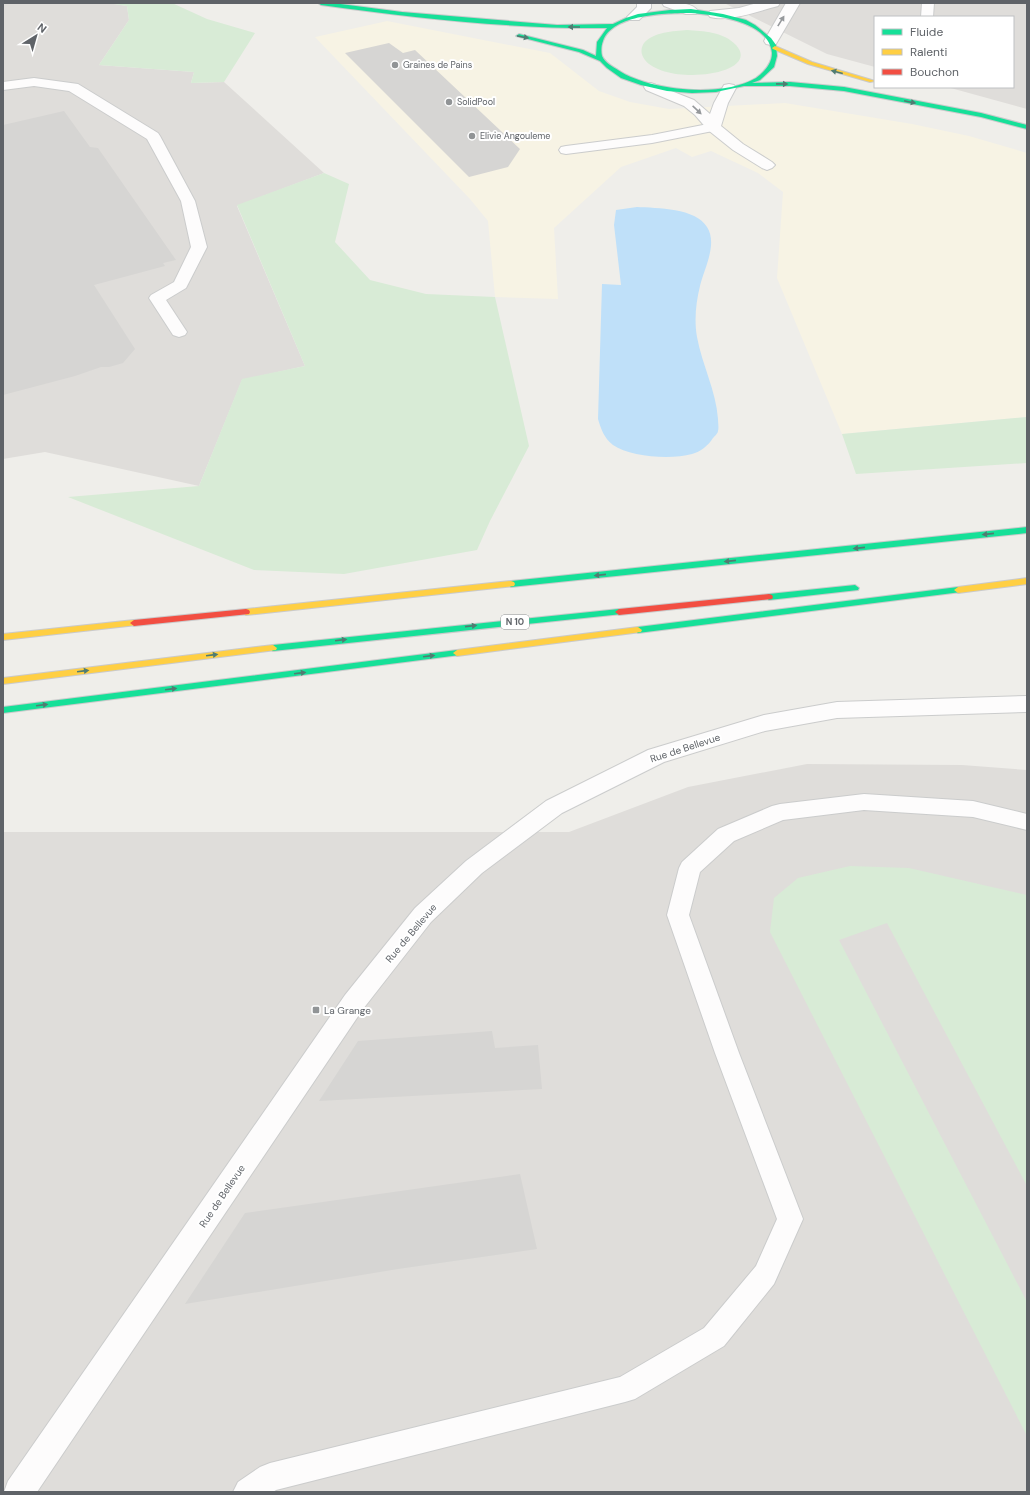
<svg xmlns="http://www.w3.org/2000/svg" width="1030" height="1495" font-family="'DM Sans',sans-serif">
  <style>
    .commercial { fill: #f7f3e4 }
    .industrial { fill: #dfddda }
    .green { fill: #d8ebd6 }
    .water { fill: #bfe0f9 }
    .building { fill: #d6d5d3 }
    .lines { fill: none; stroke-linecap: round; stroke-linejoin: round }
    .lane-casing { stroke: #cbcccc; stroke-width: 2 }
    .street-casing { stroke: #cbcccc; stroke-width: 2 }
    .fast-casing { stroke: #cacacb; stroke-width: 2 }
    .slow-casing { stroke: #cacacb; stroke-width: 2 }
    .jam-casing { stroke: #cacacb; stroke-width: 2 }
    .lane { fill: #fdfcfc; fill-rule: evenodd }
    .street { fill: #fdfcfc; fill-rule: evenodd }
    .fast { fill: #16e098; fill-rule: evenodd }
    .slow { fill: #ffcf43; fill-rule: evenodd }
    .jam { fill: #f24e42; fill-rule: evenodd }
    .oneway { fill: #96999c }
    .oneway2 { fill: #507c72 }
    .poi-dot { fill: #919496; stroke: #fff; stroke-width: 1.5 }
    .labels { text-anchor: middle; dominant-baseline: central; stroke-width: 4; stroke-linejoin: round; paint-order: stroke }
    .far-poi-label { font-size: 9px; fill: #5f6368; stroke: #fff; text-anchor: start }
    .shield { fill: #fff; stroke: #8f9295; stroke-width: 1 }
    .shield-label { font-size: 9px; font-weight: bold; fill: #5f6368 }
    .street-label { font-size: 10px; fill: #5f6368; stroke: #fff }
    .poi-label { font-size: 10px; fill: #5f6368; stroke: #fff; text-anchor: start }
  </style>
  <rect width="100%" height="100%" fill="#efeeea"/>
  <path class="commercial" d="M 387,21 L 550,53 L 599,91 L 630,102 L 669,109 L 785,103 L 912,124 L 969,136 L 1027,153 L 1027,417 L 842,434 L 777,278 L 783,192 L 758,173 L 711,151 L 692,157 L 676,148 L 621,167 L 554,228 L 558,299 L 495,297 L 488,221 L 470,199 L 315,37 Z"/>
  <path class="industrial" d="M 3,3 L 108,3 L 127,6 L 129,20 L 99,65 L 194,72 L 191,83 L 224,82 L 324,173 L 237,206 L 305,366 L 242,380 L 199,486 L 45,452 L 3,459 Z
    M 724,3 L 1027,3 L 1027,109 L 947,87 L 1013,87 L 1013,17 L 875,17 L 875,67 L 827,54 Z
    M 807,764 L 962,765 L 1027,770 L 1027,1492 L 3,1492 L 3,832 L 569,832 L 688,787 Z"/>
  <path class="green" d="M 108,3 L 172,3 L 207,19 L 255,33 L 224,82 L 191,83 L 194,72 L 99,65 L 129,20 L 127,6 Z
    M 687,30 C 703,31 724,32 736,45 C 763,75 667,87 645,60 C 641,55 640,49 644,43 C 654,32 673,31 687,30 Z
    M 324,173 L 349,184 L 335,242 L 370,280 L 426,294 L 495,297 L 529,446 L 490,521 L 477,550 L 344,574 L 254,570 L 68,497 L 199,486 L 242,379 L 305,366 L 237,205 Z
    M 1027,417 L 1027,463 L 856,474 L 842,434 Z
    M 850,866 L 909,868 L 1027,895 L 1027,1186 L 887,923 L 839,940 L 1027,1302 L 1027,1436 L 770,932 L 774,898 L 798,878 Z"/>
  <path class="water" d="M 637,207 C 657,208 696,208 707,227 C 718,244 704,269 700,286 C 696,302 694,320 697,337 C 702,365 716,390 718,419 C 718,422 719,428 718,431 C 718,433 715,436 713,438 C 709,445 700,452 692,454 C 671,460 630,457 613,445 C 604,438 601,429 598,419 L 602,284 L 621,285 L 614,225 L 616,210 Z"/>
  <path class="building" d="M 389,43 L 403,53 L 415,50 L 520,149 L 508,167 L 469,177 L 345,53 Z
    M 64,111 L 90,147 L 98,148 L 176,260 L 163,263 L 165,266 L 94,285 L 135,349 L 123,363 L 109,367 L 101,367 L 75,376 L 3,395 L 3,125 Z
    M 492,1031 L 495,1048 L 538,1045 L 542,1089 L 319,1101 L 358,1041 Z
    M 520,1174 L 537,1249 L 398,1269 L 185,1304 L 245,1213 Z"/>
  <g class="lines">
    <g class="lane-casing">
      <path id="lane" d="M 922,3 L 934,3 L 933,17 L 921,17 Z
        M 34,78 L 78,84 L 158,133 L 160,136 L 195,201 L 207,247 L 186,288 L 166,300 L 187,332 L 185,335 L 179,337 L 173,335 L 149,298 L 151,295 L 174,282 L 191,247 L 181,201 L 147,139 L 69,91 L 34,86 L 3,90 L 3,82 Z
        M 713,123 L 718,124 L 720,127 L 718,130 L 652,143 L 566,154 L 561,153 L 559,150 L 561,147 L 566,146 L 652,135 Z
        M 864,794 L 973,801 L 1027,814 L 1027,830 L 973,817 L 864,810 L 783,820 L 734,841 L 700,872 L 689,915 L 739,1053 L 803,1219 L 774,1284 L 724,1346 L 635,1399 L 625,1402 L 276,1490 L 273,1492 L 233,1492 L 238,1482 L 260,1467 L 270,1463 L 620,1377 L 704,1328 L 756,1266 L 777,1219 L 715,1053 L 667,915 L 679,868 L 682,862 L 718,829 L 772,806 L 780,804 Z"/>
    </g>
    <g class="street-casing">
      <path id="street" d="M 637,3 L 651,3 L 651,8 L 639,20 L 629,20 L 627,17 L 637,7 Z
        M 662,3 C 673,3 691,1 698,11 L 696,14 L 686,14 L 664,6 Z
        M 757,3 L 780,3 L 778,6 C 758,11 730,22 710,17 L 708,14 L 710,11 L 739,8 Z
        M 786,3 L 800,3 L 776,44 L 771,45 L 766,44 L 764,41 Z
        M 651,83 L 694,100 L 710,114 L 714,103 L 724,85 L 729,84 L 734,85 L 736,88 L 728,103 L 721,126 L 743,144 L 772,162 L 775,165 L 772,168 L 767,170 L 762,168 L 733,150 L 708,130 L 695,115 L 684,106 L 646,90 L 644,87 L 646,84 Z
        M 1027,696 L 1027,712 L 837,718 L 765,731 L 664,762 L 562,813 L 482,873 L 431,922 L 363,1009 L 37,1492 L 4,1492 L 8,1481 L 345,995 L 415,908 L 466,861 L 546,801 L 648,750 L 764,715 L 837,702 Z"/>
    </g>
    <g class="fast-casing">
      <path id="fast" d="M 318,3 L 333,3 L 402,12 L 557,25 L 613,24 L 626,18 L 638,14 L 670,10 L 691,9 L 723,14 L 746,20 L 755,25 L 771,38 L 776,45 L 777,56 L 774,67 L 760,80 L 752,83 L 790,82 L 844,87 L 981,113 L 1027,125 L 1027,129 L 981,117 L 844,91 L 790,86 L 744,86 L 716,92 L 692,93 L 667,91 L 641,85 L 621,78 L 607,68 L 600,61 L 579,52 L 516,36 L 519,34 L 583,50 L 596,56 L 597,42 L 607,28 C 511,29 416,18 321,5 ZM 691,13 C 715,15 769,21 772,53 C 772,64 764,72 756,78 C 723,98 649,91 618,70 C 613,67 605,63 602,56 C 601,52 601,46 603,41 C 612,14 667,13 691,13 Z
        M 1027,527 L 1027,533 L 511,587 L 507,584 L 511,581 Z
        M 855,585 L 859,588 L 858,590 L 769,600 L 765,597 L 769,594 Z
        M 958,587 L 961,588 L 962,590 L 961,592 L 638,633 L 634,630 L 638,627 Z
        M 619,609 L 622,610 L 623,612 L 622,614 L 273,651 L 269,648 L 273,645 Z
        M 457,650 L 461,653 L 460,655 L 3,713 L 3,707 Z"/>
    </g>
    <g class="slow-casing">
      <path id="slow" d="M 775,46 L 812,62 L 875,81 L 870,82 L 808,64 L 773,49 L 772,48 Z
        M 1027,578 L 1027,584 L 958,593 L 954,590 L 958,587 Z
        M 511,581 L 514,582 L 515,584 L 514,586 L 246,615 L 242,612 L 246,609 Z
        M 134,620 L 137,621 L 138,623 L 137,625 L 3,640 L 3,634 Z
        M 638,627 L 642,630 L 641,632 L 457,656 L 453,653 L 457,650 Z
        M 273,645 L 277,648 L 276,650 L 3,684 L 3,678 Z"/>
    </g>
    <g class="jam-casing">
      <path id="jam" d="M 769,594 L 772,595 L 773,597 L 772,599 L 619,615 L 615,612 L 619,609 Z
        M 246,609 L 249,610 L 250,612 L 249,614 L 134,626 L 130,623 L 134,620 Z"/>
    </g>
    <use href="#lane" class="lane"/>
    <use href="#street" class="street"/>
    <use href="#fast" class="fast"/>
    <use href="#slow" class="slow"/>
    <use href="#jam" class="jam"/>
  </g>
  <defs><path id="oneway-solid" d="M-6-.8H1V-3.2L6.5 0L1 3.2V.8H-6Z"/></defs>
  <g class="oneway">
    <use href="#oneway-solid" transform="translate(781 21) rotate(-58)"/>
    <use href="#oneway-solid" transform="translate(697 110) rotate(43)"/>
  </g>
  <g class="oneway2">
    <use href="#oneway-solid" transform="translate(574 27) rotate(-180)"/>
    <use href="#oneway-solid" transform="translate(523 37) rotate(11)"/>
    <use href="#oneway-solid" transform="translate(837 72) rotate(-165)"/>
    <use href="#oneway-solid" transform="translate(782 84) rotate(1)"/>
    <use href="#oneway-solid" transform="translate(910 102) rotate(12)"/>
    <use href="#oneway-solid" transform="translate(988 534) rotate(174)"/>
    <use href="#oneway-solid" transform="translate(859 548) rotate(174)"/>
    <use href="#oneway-solid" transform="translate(730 561) rotate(174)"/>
    <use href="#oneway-solid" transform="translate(600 575) rotate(174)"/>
    <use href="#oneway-solid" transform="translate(471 626) rotate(-6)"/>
    <use href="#oneway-solid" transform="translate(341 640) rotate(-7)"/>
    <use href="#oneway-solid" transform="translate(212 655) rotate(-7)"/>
    <use href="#oneway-solid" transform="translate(429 656) rotate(-7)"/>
    <use href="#oneway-solid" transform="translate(83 671) rotate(-7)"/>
    <use href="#oneway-solid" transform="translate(300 673) rotate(-7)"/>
    <use href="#oneway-solid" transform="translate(171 689) rotate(-7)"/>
    <use href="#oneway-solid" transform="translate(42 705) rotate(-7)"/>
  </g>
  <g class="poi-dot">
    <circle cx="395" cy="65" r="4"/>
    <circle cx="449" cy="102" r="4"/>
    <circle cx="472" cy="136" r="4"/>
    <rect x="312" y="1006" width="8" height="8" rx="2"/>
  </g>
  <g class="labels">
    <g class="far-poi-label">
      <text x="403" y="65">Graines de Pains</text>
      <text x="457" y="102">SolidPool</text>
      <text x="480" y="136">Elivie Angouleme</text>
    </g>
    <rect class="shield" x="501" y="615" width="28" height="14" rx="3"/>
    <g class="shield-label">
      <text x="515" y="622">N 10</text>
    </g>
    <g class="street-label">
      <text transform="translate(685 748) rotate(-18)">Rue de Bellevue</text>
      <text transform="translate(411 933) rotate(-50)">Rue de Bellevue</text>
      <text transform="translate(222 1196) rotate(-56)">Rue de Bellevue</text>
    </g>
    <g class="poi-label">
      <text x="324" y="1010">La Grange</text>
    </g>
  </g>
  <rect width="1030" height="1495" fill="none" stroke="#5f6368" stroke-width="8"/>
  <rect x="874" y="16" width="140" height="72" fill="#ffffff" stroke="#bfc1c3"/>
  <rect x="882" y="29" width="20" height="6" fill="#16e098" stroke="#bfc1c3"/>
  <text x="910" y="36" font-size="12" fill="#5f6368">Fluide</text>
  <rect x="882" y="49" width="20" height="6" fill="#ffcf43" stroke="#bfc1c3"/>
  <text x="910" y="56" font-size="12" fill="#5f6368">Ralenti</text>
  <rect x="882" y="69" width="20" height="6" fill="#f24e42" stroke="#bfc1c3"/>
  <text x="910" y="76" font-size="12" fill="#5f6368">Bouchon</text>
  <g transform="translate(36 36) rotate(37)" stroke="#ffffff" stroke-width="3" paint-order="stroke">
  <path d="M0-3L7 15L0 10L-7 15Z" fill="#5f6368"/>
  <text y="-6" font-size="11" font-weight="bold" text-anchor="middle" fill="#5f6368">N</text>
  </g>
</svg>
